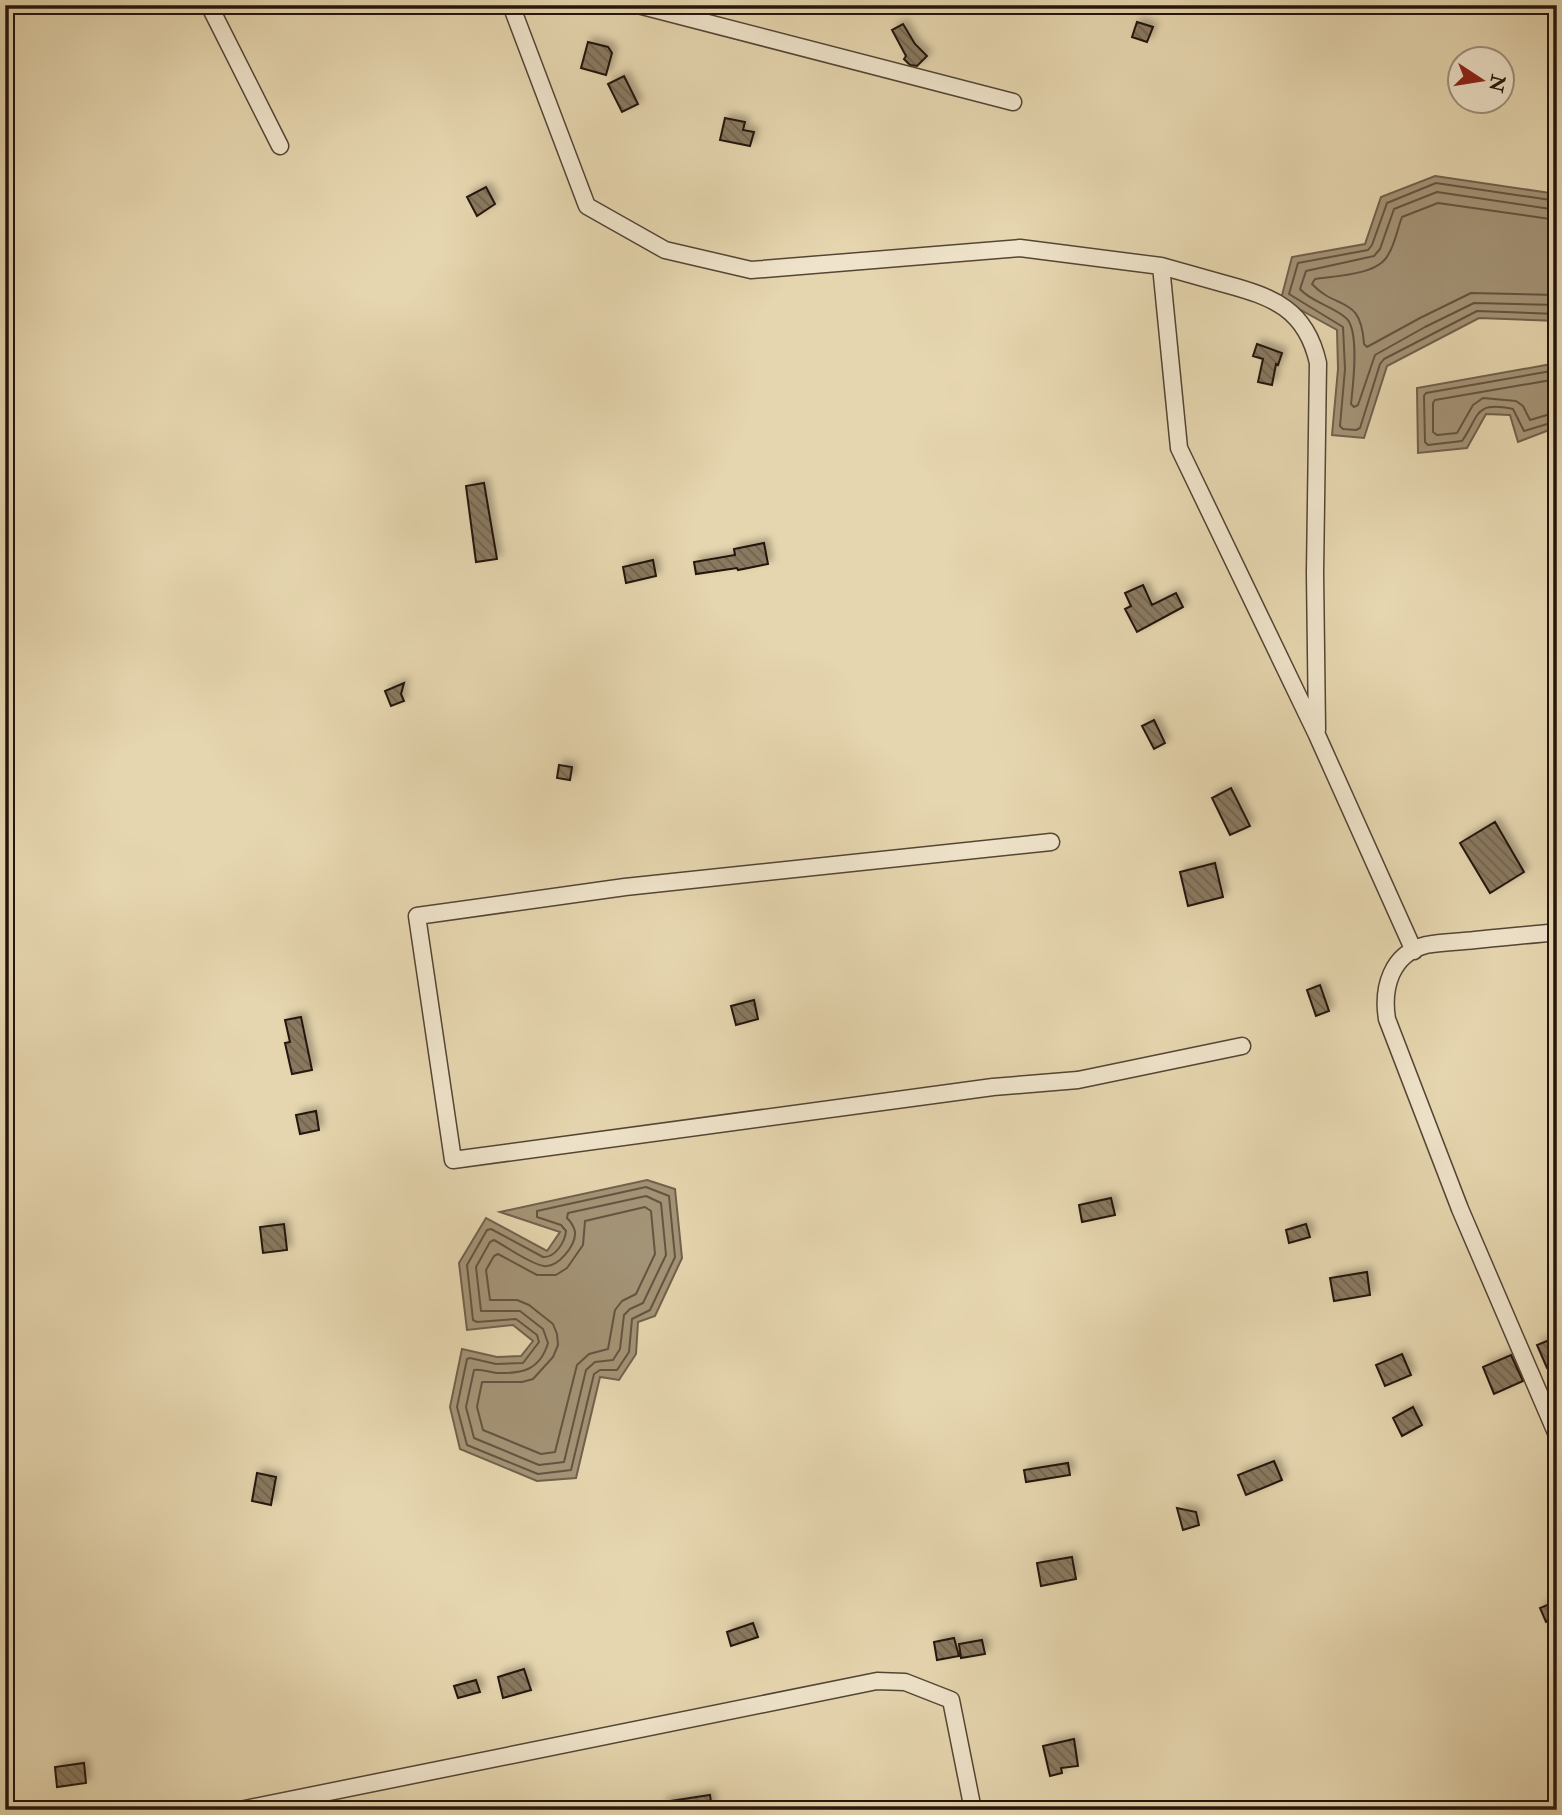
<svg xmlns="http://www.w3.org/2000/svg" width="1562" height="1815" font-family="'IM FELL Double Pica',serif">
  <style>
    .water { fill: #a49477; stroke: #71614c; stroke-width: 2 }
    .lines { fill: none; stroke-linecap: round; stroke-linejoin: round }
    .shore { stroke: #645441; stroke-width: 2 }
    .building { fill: url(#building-back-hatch); stroke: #24150b; stroke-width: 2; filter: url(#shadow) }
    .minor-casing { stroke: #544534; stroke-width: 19 }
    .minor { stroke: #efe4cb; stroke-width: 16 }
  </style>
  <defs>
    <pattern id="building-back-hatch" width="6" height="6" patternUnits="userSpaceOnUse" patternTransform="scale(1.75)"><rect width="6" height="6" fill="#897960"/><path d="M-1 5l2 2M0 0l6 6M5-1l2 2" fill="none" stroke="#70624d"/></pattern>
    <filter id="shadow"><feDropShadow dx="4.5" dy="-4.5" stdDeviation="3.5" flood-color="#0004"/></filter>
  </defs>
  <rect width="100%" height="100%" fill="#e6d6af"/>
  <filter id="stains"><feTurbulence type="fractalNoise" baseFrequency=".00286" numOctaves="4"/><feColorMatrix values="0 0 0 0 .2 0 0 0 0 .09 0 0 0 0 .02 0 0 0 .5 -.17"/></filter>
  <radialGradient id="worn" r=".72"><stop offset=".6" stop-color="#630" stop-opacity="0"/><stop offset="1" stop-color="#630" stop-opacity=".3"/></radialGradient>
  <path class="water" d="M 1435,176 L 1557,194 L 1557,321 L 1479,318 L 1387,366 L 1364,438 L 1332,435 L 1338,369 L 1337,330 L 1281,299 L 1292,257 L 1365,244 L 1381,197 Z
    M 1557,363 L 1557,427 L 1518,442 L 1510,415 L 1486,414 L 1467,448 L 1418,453 L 1417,388 Z
    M 647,1180 L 675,1189 L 682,1258 L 655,1316 L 638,1322 L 636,1354 L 619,1380 L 600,1377 L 576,1478 L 537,1481 L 460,1449 L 450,1407 L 462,1349 L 497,1357 L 521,1356 L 533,1341 L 513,1325 L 467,1330 L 459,1263 L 486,1218 L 547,1251 L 560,1232 L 500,1212 Z"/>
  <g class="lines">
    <path class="shore" d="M 1557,201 L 1436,183 L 1387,203 L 1372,245 L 1368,250 L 1298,263 L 1289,294 L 1343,327 L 1345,369 L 1340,426 L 1343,429 L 1356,430 L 1360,428 L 1380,364 L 1384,359 L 1477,311 L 1557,314
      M 1557,210 L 1437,192 L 1394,209 L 1380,249 L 1374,256 L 1306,271 L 1300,289 C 1311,302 1333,306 1346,318 C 1360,330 1353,386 1351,404 L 1354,407 L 1358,405 L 1375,355 L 1425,327 L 1474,303 L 1557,305
      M 1557,220 L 1438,203 L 1402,217 C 1397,230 1395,244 1388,255 C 1378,275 1335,276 1315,279 L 1312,284 C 1337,311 1361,294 1364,344 L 1367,347 L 1420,318 L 1471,293 L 1557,295
      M 1557,370 L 1426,393 L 1424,396 L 1425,442 L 1428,445 L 1462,441 C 1480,415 1474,401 1513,409 L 1524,431 L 1557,421
      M 1557,379 L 1435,400 L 1433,403 L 1433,432 L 1437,435 L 1457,433 L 1473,405 L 1483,398 L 1516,401 L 1523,406 L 1530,420 L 1557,412
      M 646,1187 L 669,1196 L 675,1257 L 650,1310 L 632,1319 L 629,1352 L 617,1370 L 600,1370 L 594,1374 L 571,1470 L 538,1474 L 467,1445 L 457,1407 L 467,1359 L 470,1358 L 496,1364 L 523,1363 L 539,1342 L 537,1335 L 516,1319 L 477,1322 L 473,1320 L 467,1265 L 487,1230 L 491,1229 L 543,1257 C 555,1258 565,1242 566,1231 L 561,1225 L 537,1217 L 537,1211 Z
      M 646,1196 L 661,1203 L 666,1255 L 643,1303 L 630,1309 L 624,1315 L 620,1349 L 613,1360 L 595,1362 L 586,1370 L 564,1462 L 539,1465 L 474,1438 L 466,1407 L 474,1370 C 482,1369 489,1372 497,1373 C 522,1374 540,1370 548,1343 L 543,1329 L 520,1311 L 481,1311 L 476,1267 L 490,1242 L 494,1240 C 507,1247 530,1264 544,1266 C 558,1268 576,1245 575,1232 C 574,1226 571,1222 567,1218 L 568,1213 Z
      M 645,1207 L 651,1211 L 655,1254 L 636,1294 L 622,1301 L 615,1310 L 608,1349 L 589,1354 L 577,1365 L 555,1452 L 541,1454 L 483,1430 L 477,1407 L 482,1382 L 522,1382 L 533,1379 L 553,1357 L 558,1345 L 557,1334 L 553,1324 L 529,1305 L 517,1300 L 490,1300 L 486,1270 L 494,1256 L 498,1254 L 537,1275 L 556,1275 L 567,1268 L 583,1245 L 585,1221 Z"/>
  </g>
  <path class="building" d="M 1137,22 L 1153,27 L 1147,42 L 1132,37 Z
    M 903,24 L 915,44 L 927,56 L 917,66 L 910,65 L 904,59 L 906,56 L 892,30 Z
    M 588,42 L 608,47 L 612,53 L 606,75 L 581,68 Z
    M 624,76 L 638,104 L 622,112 L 608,84 Z
    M 725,118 L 745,122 L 743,130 L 754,132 L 750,146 L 720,140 Z
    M 486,187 L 495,204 L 477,216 L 467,197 Z
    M 1257,344 L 1282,353 L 1278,365 L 1276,364 L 1272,385 L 1258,382 L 1263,359 L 1253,356 Z
    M 484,483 L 497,559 L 476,562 L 466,486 Z
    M 764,543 L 768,564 L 738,570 L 737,568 L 696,574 L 694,562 L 735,555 L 734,549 Z
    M 653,560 L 656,576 L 626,583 L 623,567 Z
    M 1143,585 L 1152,605 L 1176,593 L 1183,607 L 1137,632 L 1125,609 L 1131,606 L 1125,593 Z
    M 404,683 L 401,694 L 404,701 L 391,706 L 385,691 Z
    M 1154,720 L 1165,743 L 1154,749 L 1142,726 Z
    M 559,765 L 572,767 L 570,780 L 557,778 Z
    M 1231,788 L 1250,826 L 1230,835 L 1212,798 Z
    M 1495,822 L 1524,872 L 1490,893 L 1460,843 Z
    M 1215,863 L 1223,897 L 1188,906 L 1180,872 Z
    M 1320,985 L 1329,1011 L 1316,1016 L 1307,990 Z
    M 754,1000 L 758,1019 L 736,1025 L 731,1006 Z
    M 301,1017 L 312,1070 L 292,1074 L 285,1043 L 290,1042 L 285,1020 Z
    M 316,1111 L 319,1130 L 300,1134 L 296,1115 Z
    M 1111,1198 L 1115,1215 L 1082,1222 L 1079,1205 Z
    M 284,1224 L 287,1250 L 263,1253 L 260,1227 Z
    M 1306,1224 L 1310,1237 L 1289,1243 L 1286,1230 Z
    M 1367,1272 L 1370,1295 L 1334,1301 L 1330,1278 Z
    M 1557,1337 L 1557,1364 L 1547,1368 L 1537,1345 Z
    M 1402,1354 L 1411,1375 L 1385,1386 L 1376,1365 Z
    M 1511,1355 L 1523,1381 L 1494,1394 L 1483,1367 Z
    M 1413,1407 L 1422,1425 L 1402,1436 L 1393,1418 Z
    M 1274,1461 L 1282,1480 L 1246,1495 L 1238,1475 Z
    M 1068,1463 L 1070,1475 L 1026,1482 L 1024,1470 Z
    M 257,1473 L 276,1477 L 271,1505 L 252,1501 Z
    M 1177,1508 L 1196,1512 L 1199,1525 L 1183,1530 Z
    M 1072,1557 L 1076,1579 L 1041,1586 L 1037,1563 Z
    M 1552,1603 L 1557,1617 L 1546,1622 L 1540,1608 Z
    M 753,1623 L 758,1637 L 731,1646 L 727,1632 Z
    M 954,1638 L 959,1656 L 937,1660 L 934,1642 Z
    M 982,1640 L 985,1654 L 961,1658 L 959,1644 Z
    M 524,1669 L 531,1690 L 503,1698 L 498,1677 Z
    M 476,1680 L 480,1692 L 458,1698 L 454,1686 Z
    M 1074,1739 L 1078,1766 L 1061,1768 L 1062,1773 L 1050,1776 L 1043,1746 Z
    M 84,1763 L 86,1783 L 57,1787 L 55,1767 Z
    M 710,1795 L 712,1810 L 663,1810 L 663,1802 Z"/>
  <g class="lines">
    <g class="minor-casing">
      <path id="minor" d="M 209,5 L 280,146
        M 511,5 L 587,206 L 665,250 L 751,270 L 1020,248 L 1161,266 L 1179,448 L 1317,735 L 1414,951
        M 638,5 L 1013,102
        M 1161,266 C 1182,272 1204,278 1225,284 C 1273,297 1306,309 1318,363 L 1315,573 L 1317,730
        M 1051,842 L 625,887 L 417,916 L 453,1160 L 993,1087 L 1078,1080 L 1242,1046
        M 1557,932 C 1530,935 1502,937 1475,940 C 1459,942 1442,942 1426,945 C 1391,954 1382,988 1387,1019 L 1460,1209 L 1557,1435
        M 240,1810 L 877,1681 L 905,1682 L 951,1700 L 973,1810"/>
    </g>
    <use href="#minor" class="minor"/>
  </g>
  <rect width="1562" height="1815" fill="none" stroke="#e6d6af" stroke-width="28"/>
  <rect x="7" y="7" width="1548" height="1801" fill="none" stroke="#24150b" stroke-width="3.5"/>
  <rect x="14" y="14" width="1534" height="1787" fill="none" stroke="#24150b" stroke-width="2"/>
  <g transform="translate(1481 80) rotate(102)"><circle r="33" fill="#efe4cb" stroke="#9e917e" stroke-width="2"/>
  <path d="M0-5L12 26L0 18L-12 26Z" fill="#8f2418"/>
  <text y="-10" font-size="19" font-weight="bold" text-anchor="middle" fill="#24150b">N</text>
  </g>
  <rect width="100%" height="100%" filter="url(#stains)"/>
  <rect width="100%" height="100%" fill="url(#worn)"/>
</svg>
